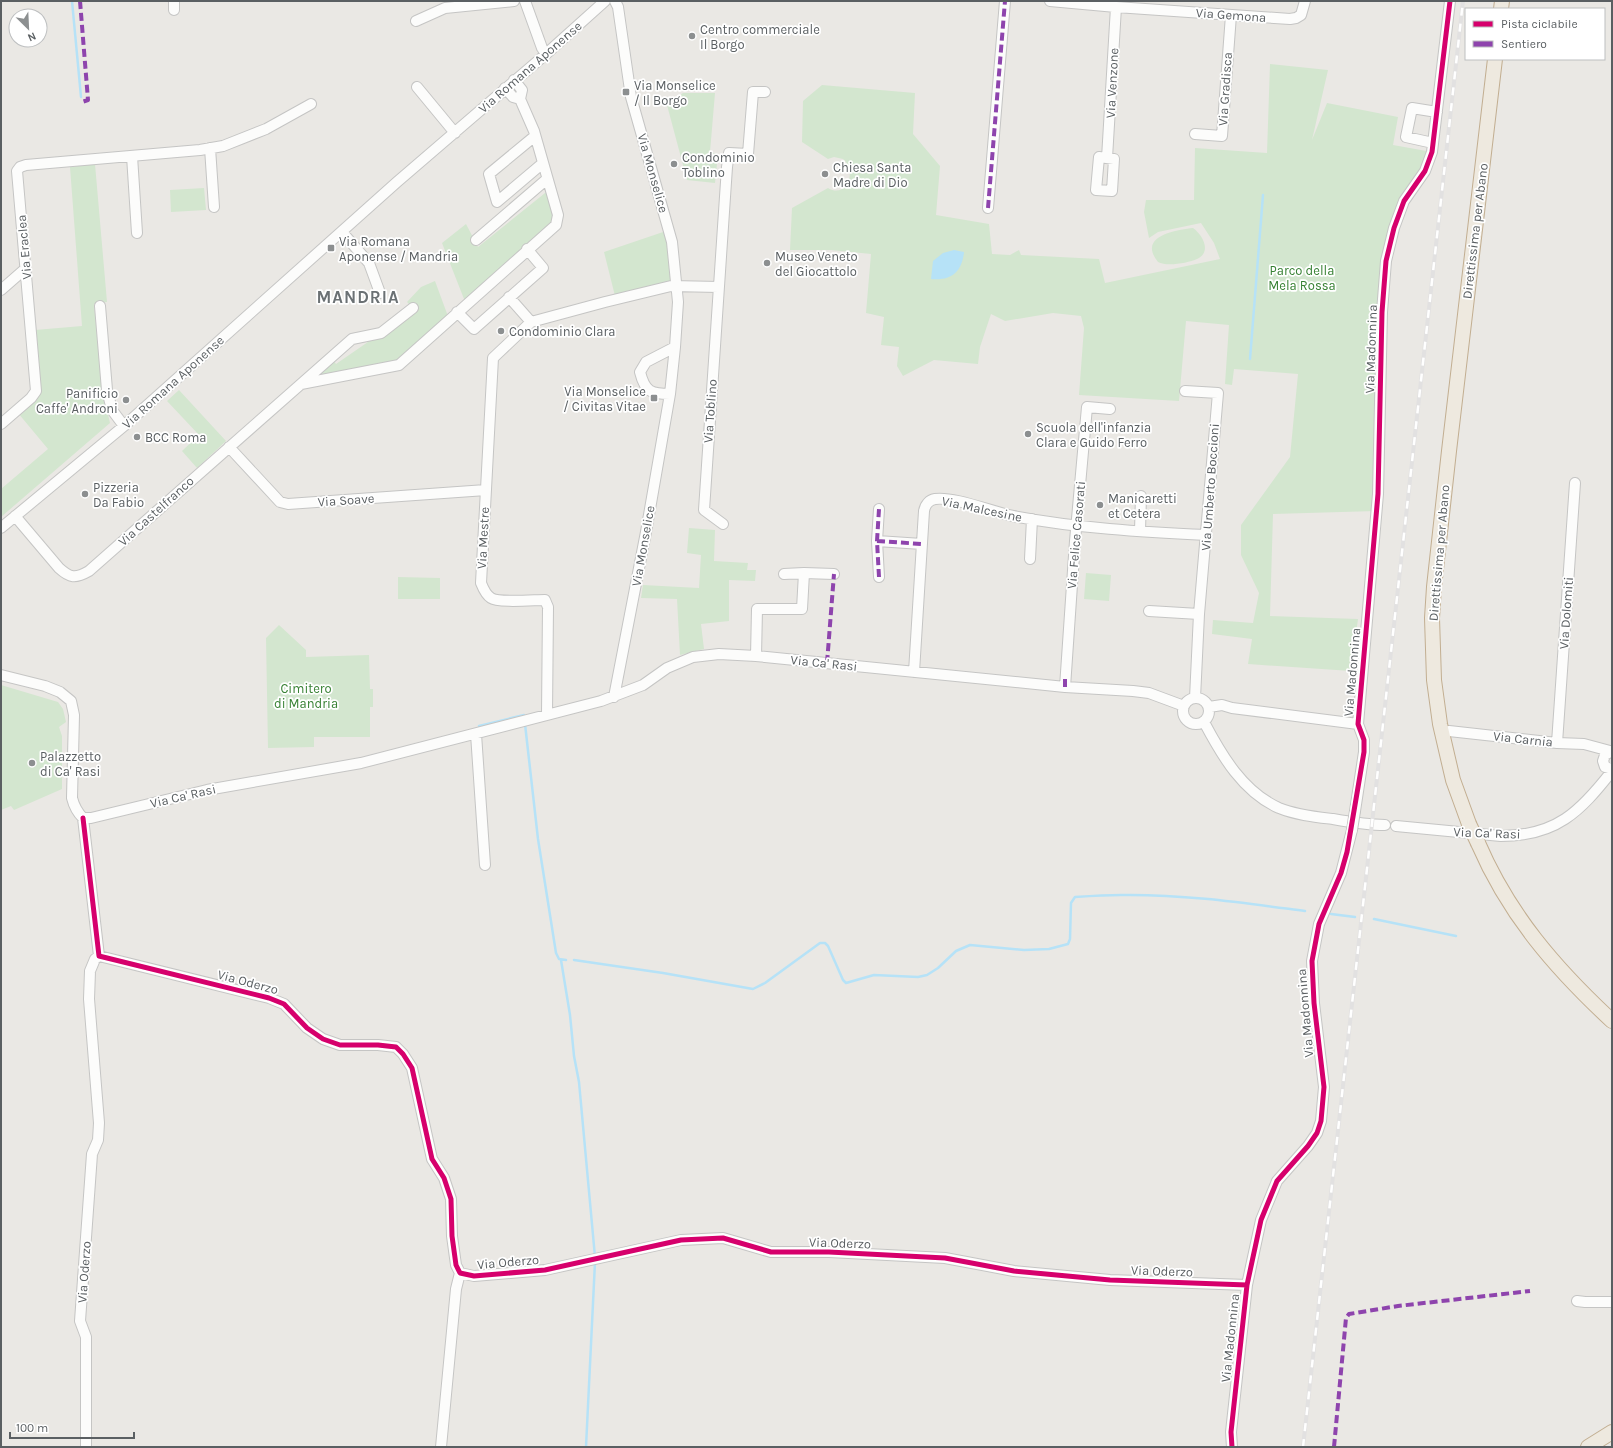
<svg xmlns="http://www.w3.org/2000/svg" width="1613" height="1448" font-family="Karla,sans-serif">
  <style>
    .green { fill: #d3e6cf }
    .water { fill: #b6e2f7 }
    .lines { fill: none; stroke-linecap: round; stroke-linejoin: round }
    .stream { stroke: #b6e2f7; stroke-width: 2.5 }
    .minor-casing { stroke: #c5c5c4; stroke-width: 12 }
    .highway-casing { stroke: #c2ae91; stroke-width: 16 }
    .minor { stroke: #fcfcfb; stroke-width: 10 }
    .highway { stroke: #eee9df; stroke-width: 14 }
    .rail-casing { stroke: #e2e1e1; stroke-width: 4 }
    .rail { stroke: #fff; stroke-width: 2.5; stroke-dasharray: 8; stroke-linecap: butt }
    .minor-bridge-casing { stroke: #c5c5c4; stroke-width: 12; stroke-linecap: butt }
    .highway-bridge-casing { stroke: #c2ae91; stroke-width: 16; stroke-linecap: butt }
    .minor-bridge { stroke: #fcfcfb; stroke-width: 10 }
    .highway-bridge { stroke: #eee9df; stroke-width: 14 }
    .quiet { stroke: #8e44ad; stroke-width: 4; stroke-dasharray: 8 4; stroke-linecap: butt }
    .cycleway-casing { stroke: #fff; stroke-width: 8 }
    .cycleway { stroke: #d6006c; stroke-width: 5 }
    .poi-dot { fill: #8c8f90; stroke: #fff; stroke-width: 1.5 }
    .labels { text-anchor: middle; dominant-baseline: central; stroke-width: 3.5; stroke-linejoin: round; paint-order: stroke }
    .street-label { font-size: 13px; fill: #5a5f62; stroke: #fff }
    .poi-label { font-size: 13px; fill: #5a5f62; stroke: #fff; text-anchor: start }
    .park-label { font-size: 13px; fill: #378133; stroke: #fff }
    .district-label { font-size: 17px; font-weight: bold; letter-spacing: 1px; fill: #6b7174; stroke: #fff }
  </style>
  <rect width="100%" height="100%" fill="#eae8e4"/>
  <path class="green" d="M 1270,64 L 1328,70 L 1312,140 L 1327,103 L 1398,117 L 1393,145 L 1432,152 L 1404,201 L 1389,247 L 1376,511 L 1273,514 L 1270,616 L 1358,619 L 1351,671 L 1248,664 L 1252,639 L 1212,634 L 1213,620 L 1253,623 L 1259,593 L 1241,555 L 1241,525 L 1290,457 L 1298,374 L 1234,369 L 1232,385 L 1225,384 L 1229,325 L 1186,321 L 1179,401 L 1079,395 L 1084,328 L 1081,316 L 1053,313 L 1005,321 L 991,314 L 980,347 L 978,364 L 934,360 L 903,376 L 897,366 L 899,347 L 881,345 L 884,317 L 866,313 L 871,254 L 831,250 L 790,250 L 792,208 L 828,188 C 846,199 858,172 843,159 L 834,157 L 828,159 L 802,142 L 803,101 L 822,85 L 915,93 L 913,134 L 940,166 L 936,215 L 989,224 L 992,254 L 1010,255 L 1019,250 L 1021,255 L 1099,259 L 1105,283 L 1220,259 L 1214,243 L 1201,223 L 1158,232 L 1149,238 L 1144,212 L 1146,200 L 1194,200 L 1195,148 L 1267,153 Z
    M 683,93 L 715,93 L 710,152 L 718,154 L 715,183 L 687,180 L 667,105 Z
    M 95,164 L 107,302 L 94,304 L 102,390 L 110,423 L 1,517 L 1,489 L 48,449 L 18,413 L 35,399 L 35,330 L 82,326 L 70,167 Z
    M 204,188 L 206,210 L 171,212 L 170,190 Z
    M 550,189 L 556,225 L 466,304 L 442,243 L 466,224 L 478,247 Z
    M 1193,228 C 1203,235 1212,252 1197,259 C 1188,263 1167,267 1158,262 C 1137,236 1176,230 1193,228 Z
    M 669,230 L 677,286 L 616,300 L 604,252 Z
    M 435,281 L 449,319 L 399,365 L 301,384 L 331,357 L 336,364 L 381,333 L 413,308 L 407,302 L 421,287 Z
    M 179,390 L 226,441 L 197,468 L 182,451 L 199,435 L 167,401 Z
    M 689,528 L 715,530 L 714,561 L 748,563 L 747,570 L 756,570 L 755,581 L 729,580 L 729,621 L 701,624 L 704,649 L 680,655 L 677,599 L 641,598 L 643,585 L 699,588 L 701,555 L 687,553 Z
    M 1086,573 L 1111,575 L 1109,601 L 1084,599 Z
    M 398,577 L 440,578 L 440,599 L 398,599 Z
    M 279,625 L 306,650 L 306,657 L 369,655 L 370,689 L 373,689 L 373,707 L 370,707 L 370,737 L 314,737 L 314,747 L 268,748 L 266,638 Z
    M 1,685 L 58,702 L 63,709 L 66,722 L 59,727 L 62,736 L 62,789 L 14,810 L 11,806 L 1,810 Z"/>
  <path class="water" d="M 954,250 L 964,252 C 962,272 951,281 931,279 L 933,261 L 943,253 Z"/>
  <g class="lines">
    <path class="stream" d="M 72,1 L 81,97
      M 1250,359 L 1263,195
      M 525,724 L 538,839 L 556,953 L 559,959 L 566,960
      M 479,726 L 524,715 L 524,719
      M 1331,914 L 1355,917
      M 1374,919 L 1456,936
      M 561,960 L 570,1015 L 574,1056 L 579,1082 L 595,1257
      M 574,960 L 663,973 L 753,989 L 765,983 L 820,943 L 825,943 L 828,946 L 843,980 L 846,983 L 874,975 L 918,977 L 927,975 L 938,968 L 956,951 L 970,945 L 1024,950 L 1049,949 L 1068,944 L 1070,939 L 1071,903 L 1075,897 C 1090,896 1106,895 1121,895 C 1183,894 1244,903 1305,911
      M 586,1447 L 595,1262"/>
    <g class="minor-casing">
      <path id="minor" d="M 525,1 L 542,48 L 546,54
        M 1050,1 L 1116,7 L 1290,19 L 1296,18 L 1301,15 L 1305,1
        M 174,10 L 174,1
        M 416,21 L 445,8 L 514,1
        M 417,87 L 455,133
        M 505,88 L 513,97 L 520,99
        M 1195,134 L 1222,136 L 1231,15
        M 535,136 L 489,174 L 497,202 L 543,163
        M 1433,143 L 1406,137 L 1412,108 L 1437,112
        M 210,148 L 214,207
        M 132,156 L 137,233
        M 1099,157 L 1114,159 L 1112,191 L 1096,190 Z
        M 1107,158 L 1116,7
        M 988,208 L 1005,1
        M 342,232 L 369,263 L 380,293
        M 476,240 L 547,179
        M 1,290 L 25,269
        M 509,297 L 531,322
        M 100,306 L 107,390 L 112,410 L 124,426
        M 457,312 L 474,329 L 543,268 L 527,249
        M 301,384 L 352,339 L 381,333 L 413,308
        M 1185,391 L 1218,393 L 1199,614 L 1195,698
        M 670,394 C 651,394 645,392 640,372 L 646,362 L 675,347
        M 1,424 L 31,398 L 36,391 L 17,171 L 20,167 L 26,165 L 200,150 L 223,146 L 266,129 L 311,104
        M 229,447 L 280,502 L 288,504 L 486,490
        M 15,516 L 59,568 C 70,578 75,579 89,571 L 301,384 L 399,365 L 556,225 L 558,215 L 534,131 L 520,99 L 522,90 L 514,80
        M 723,524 L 704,510 L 727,167 L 729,153 L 748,154 L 753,92 L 765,92
        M 1,528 L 124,426 L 397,182 L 546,54 L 605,1
        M 1140,531 L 1141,496
        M 877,541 L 922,544
        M 1030,559 L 1032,519
        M 784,574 L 804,573
        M 879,577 L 877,541 L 879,509
        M 1149,611 L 1199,614
        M 756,656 L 757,609 L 802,609 L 804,573 L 834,574
        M 914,672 L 924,511 C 925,505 929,500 935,499 C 953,496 993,512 1013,516 C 1076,528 1142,532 1207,535
        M 1,675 L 45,686 L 60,692 L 71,701 L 74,715 L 72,798 C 74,806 77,812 83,818 L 91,818 L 207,790 L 361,763 L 601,701 L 643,685 L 667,668 L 693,657 L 719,654 L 756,656 L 1065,687 L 1133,691 L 1149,693 L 1184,706
        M 1065,687 L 1075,541 L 1087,407 L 1110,409
        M 614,697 L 646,532 L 670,394 L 675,347 L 678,302 L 672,242 L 631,97 L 618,7 L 615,1
        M1183 711a13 13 0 1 1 26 0a13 13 0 1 1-26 0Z
        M 1209,707 L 1222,705 L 1232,708 L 1358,724
        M 547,714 L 548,607 L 545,600 C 534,600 498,603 491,598 C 486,595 483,588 481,583 L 493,358 L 531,322 L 605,302 L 671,286 L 719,287
        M 1204,722 C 1222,756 1243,792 1279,808 C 1296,815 1316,817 1333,819 C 1350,822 1368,825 1385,825
        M 1449,731 L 1557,743 L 1584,744 L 1610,751
        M 476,734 L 485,865
        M 1557,743 L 1575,483
        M 1612,751 L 1605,755 L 1603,761 L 1605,767 L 1612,769
        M 1355,811 L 1364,752 L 1364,740 L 1358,724 L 1378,494 L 1382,312 L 1386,261 L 1394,228 L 1404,201 L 1425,171 L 1432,152 L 1450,1
        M 83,818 L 99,956 L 269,998 L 284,1004 L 307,1028 L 323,1039 L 340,1045 L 378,1045 L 396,1047 L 403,1054 L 412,1068 L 432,1159 L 444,1178 L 451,1199 L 452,1236 L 456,1265 L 460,1273 L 474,1276 L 545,1270 L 681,1240 L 723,1238 L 771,1252 L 829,1252 L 945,1258 L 1014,1271 L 1110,1280 L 1247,1285
        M 1396,826 L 1501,836 C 1556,836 1580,812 1612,771
        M 1577,1301 L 1585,1302 L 1612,1302
        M 86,1447 L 86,1337 L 80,1321 L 92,1154 L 98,1140 L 99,1123 L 89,999 L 90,971 L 95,959 L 99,956
        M 441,1447 L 456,1289 L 460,1273
        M 1232,1447 L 1231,1432 L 1247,1285 L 1261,1220 L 1277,1181 L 1308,1146 L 1317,1133 L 1321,1121 L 1324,1087 L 1314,1003 L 1312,961 L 1319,924 L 1341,873 L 1352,830"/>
    </g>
    <g class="highway-casing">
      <path id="highway" d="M 1501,9 L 1502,1
        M 1469,824 L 1453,780 L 1440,724 L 1434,680 L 1432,618 L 1434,587 L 1449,451 L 1495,59
        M 1478,843 C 1509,915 1555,968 1612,1021
        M 1588,1447 L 1612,1432"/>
    </g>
    <use href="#minor" class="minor"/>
    <use href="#highway" class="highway"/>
    <g class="rail-casing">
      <path id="rail" d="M 1303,1447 L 1463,1"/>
    </g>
    <use href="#rail" class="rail"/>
    <g class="minor-bridge-casing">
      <path id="minor-bridge" d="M 1352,830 L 1355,811"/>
    </g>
    <g class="highway-bridge-casing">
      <path id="highway-bridge" d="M 1469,824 L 1478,843"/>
    </g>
    <use href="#minor-bridge" class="minor-bridge"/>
    <use href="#highway-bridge" class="highway-bridge"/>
    <path class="quiet" d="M 80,1 L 88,100 L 82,102
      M 988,208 L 1005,1
      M 877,541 L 922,544
      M 879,577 L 877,541 L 879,509
      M 827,663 L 834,574
      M 1065,687 L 1065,676
      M 1334,1447 L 1346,1318 L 1349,1314 L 1398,1306 L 1530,1291"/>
    <g class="cycleway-casing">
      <path id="cycleway" d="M 83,818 L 99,956 L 269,998 L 284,1004 L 307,1028 L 323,1039 L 340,1045 L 378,1045 L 396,1047 L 403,1054 L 412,1068 L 432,1159 L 444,1178 L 451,1199 L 452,1236 L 456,1265 L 460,1273 L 474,1276 L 545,1270 L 681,1240 L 723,1238 L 771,1252 L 829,1252 L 945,1258 L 1014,1271 L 1110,1280 L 1247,1285
        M 1232,1447 L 1231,1432 L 1247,1285 L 1261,1220 L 1277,1181 L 1308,1146 L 1317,1133 L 1321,1121 L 1324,1087 L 1314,1003 L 1312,961 L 1319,924 L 1341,873 L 1347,852 L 1364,752 L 1364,740 L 1358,724 L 1378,494 L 1382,312 L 1386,261 L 1394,228 L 1404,201 L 1425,171 L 1432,152 L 1450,1"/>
    </g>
    <use href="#cycleway" class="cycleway"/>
  </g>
  <g class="poi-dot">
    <circle cx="692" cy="36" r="4"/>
    <rect x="622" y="88" width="8" height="8" rx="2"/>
    <circle cx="674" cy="164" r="4"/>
    <circle cx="825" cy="174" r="4"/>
    <rect x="327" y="244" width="8" height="8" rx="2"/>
    <circle cx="767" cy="263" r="4"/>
    <circle cx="501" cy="331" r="4"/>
    <rect x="650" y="394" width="8" height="8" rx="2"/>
    <circle cx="126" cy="400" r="4"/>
    <circle cx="1028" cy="434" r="4"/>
    <circle cx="137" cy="437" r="4"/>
    <circle cx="85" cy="494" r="4"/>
    <circle cx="1100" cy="505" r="4"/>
    <circle cx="32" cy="763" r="4"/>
  </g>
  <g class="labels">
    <g class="street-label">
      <text transform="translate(1231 15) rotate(4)">Via Gemona</text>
      <text transform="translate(530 67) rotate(-41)">Via Romana Aponense</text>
      <text transform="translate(1112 83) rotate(-87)">Via Venzone</text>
      <text transform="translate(1225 89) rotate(-86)">Via Gradisca</text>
      <text transform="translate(653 173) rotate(74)">Via Monselice</text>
      <text transform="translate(1475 231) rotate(-83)">Direttissima per Abano</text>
      <text transform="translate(24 247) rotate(-95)">Via Eraclea</text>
      <text transform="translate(1371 349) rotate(-88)">Via Madonnina</text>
      <text transform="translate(173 382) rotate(-42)">Via Romana Aponense</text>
      <text transform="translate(710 411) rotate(-86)">Via Toblino</text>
      <text transform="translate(1210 487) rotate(-86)">Via Umberto Boccioni</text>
      <text transform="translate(346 500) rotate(-4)">Via Soave</text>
      <text transform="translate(982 509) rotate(12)">Via Malcesine</text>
      <text transform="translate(156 511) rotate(-42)">Via Castelfranco</text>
      <text transform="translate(1076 535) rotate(-85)">Via Felice Casorati</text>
      <text transform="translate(483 538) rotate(-87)">Via Mestre</text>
      <text transform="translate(643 546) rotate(-80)">Via Monselice</text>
      <text transform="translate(1439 553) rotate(-85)">Direttissima per Abano</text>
      <text transform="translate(1566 613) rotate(-86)">Via Dolomiti</text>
      <text transform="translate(824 663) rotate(6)">Via Ca' Rasi</text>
      <text transform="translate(1352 672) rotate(-85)">Via Madonnina</text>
      <text transform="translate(1523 739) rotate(6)">Via Carnia</text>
      <text transform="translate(183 796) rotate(-13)">Via Ca' Rasi</text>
      <text transform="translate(1487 833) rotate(2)">Via Ca' Rasi</text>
      <text transform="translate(248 982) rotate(15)">Via Oderzo</text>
      <text transform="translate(1305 1013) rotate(-95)">Via Madonnina</text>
      <text transform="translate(840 1243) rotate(2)">Via Oderzo</text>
      <text transform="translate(508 1262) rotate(-5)">Via Oderzo</text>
      <text transform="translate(1162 1271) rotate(2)">Via Oderzo</text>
      <text transform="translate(84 1272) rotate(-86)">Via Oderzo</text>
      <text transform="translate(1230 1338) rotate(-84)">Via Madonnina</text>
    </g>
    <g class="poi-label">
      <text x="700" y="29">Centro commerciale<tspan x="700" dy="15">Il Borgo</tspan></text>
      <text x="634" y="85">Via Monselice<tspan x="634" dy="15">/ Il Borgo</tspan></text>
      <text x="682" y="157">Condominio<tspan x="682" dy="15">Toblino</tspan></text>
      <text x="833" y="167">Chiesa Santa<tspan x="833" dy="15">Madre di Dio</tspan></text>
      <text x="339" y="241">Via Romana<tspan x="339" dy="15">Aponense / Mandria</tspan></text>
      <text x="775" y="256">Museo Veneto<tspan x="775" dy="15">del Giocattolo</tspan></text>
      <text x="509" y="331">Condominio Clara</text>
      <text x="646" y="391" text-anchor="end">Via Monselice<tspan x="646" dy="15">/ Civitas Vitae</tspan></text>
      <text x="118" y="393" text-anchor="end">Panificio<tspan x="118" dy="15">Caffe' Androni</tspan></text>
      <text x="1036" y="427">Scuola dell'infanzia<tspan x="1036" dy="15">Clara e Guido Ferro</tspan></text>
      <text x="145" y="437">BCC Roma</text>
      <text x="93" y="487">Pizzeria<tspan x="93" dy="15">Da Fabio</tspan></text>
      <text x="1108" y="498">Manicaretti<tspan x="1108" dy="15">et Cetera</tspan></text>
      <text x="40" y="756">Palazzetto<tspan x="40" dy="15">di Ca' Rasi</tspan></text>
    </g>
    <g class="park-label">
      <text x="1302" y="270">Parco della<tspan x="1302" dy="15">Mela Rossa</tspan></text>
      <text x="306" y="688">Cimitero<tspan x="306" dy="15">di Mandria</tspan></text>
    </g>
    <g class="district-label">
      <text x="358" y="297">MANDRIA</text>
    </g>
  </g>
  <rect width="1613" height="1448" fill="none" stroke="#5a5f62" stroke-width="4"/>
  <rect x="1465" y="8" width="140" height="52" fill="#ffffff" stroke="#bdbfc0"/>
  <rect x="1473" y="21" width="20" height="6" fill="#d6006c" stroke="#bdbfc0"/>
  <text x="1501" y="28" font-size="12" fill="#5a5f62">Pista ciclabile</text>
  <rect x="1473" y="41" width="20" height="6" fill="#8e44ad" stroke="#bdbfc0"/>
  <text x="1501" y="48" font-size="12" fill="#5a5f62">Sentiero</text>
  <g transform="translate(28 28) rotate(156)"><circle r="19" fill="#ffffff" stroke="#bdbfc0"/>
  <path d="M0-3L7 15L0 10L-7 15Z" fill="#8c8f90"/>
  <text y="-6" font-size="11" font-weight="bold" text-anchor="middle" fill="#5a5f62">N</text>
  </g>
  <path d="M10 1432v6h124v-6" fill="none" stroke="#5a5f62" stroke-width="2"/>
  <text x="16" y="1432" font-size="12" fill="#5a5f62" stroke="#ffffff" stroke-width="3" paint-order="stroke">100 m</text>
</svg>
